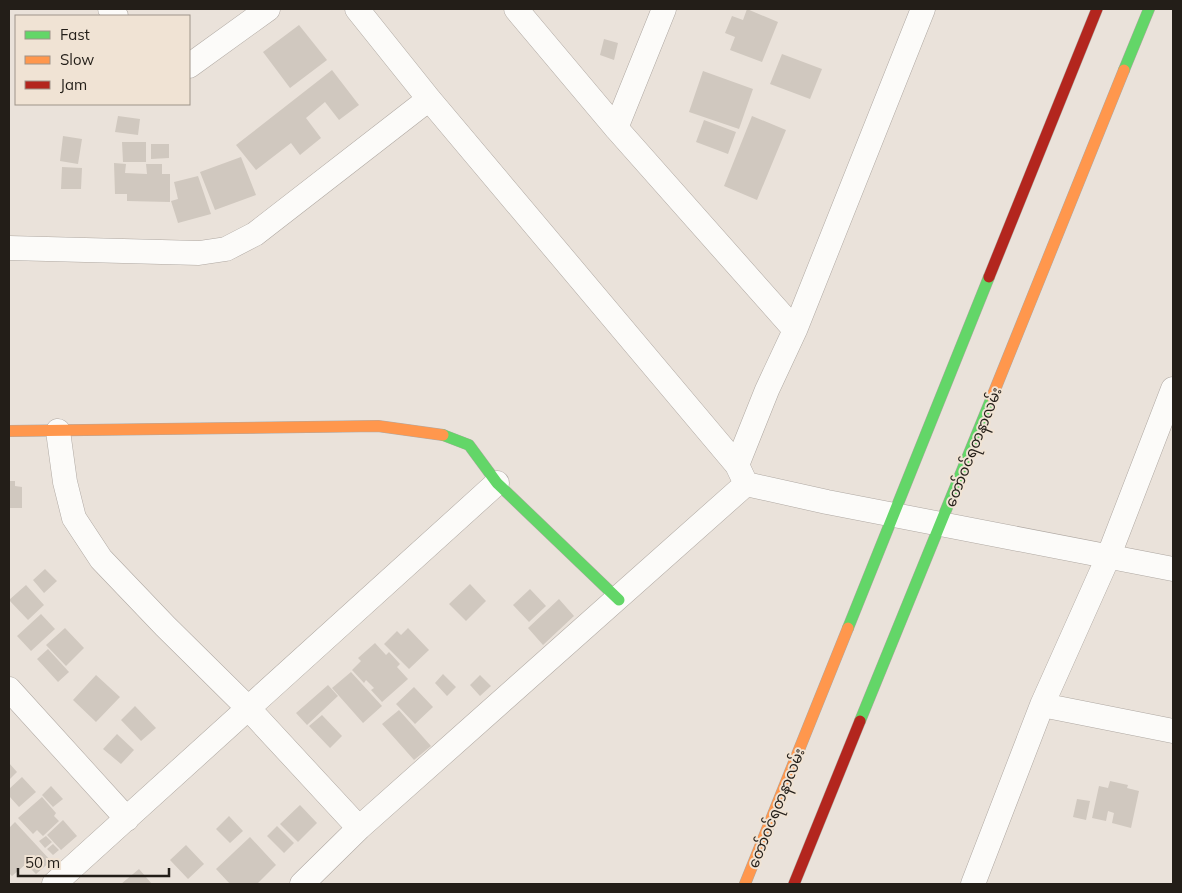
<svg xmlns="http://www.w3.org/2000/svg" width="1182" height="893" font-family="Mulish,'Noto Sans Myanmar',sans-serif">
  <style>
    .building { fill: #d0c8bf }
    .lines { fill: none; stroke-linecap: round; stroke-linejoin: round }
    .street-casing { stroke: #afa8a2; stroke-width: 25 }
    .fast-casing { stroke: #afa8a2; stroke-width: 12 }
    .slow-casing { stroke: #afa8a2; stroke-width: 12 }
    .jam-casing { stroke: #afa8a2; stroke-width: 12 }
    .street { stroke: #fcfbf9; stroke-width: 24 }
    .fast { stroke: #63d668; stroke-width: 11 }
    .slow { stroke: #ff974d; stroke-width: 11 }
    .jam { stroke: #b3261e; stroke-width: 11 }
    .labels { text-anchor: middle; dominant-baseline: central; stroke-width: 4; stroke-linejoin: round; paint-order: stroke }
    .street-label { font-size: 15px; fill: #231e18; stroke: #f0e3d4 }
  </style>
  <rect width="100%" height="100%" fill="#eae2da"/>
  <path class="building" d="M 747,9 L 778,22 L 762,62 L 730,50 L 735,37 L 725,33 L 732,16 L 743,20 Z
    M 299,25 L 327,60 L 290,88 L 263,52 Z
    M 604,39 L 618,43 L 614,60 L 600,55 Z
    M 782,54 L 822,69 L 810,99 L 770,84 Z
    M 332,70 L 359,105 L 339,120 L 325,102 L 306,118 L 321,138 L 300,155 L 291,143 L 256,170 L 236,145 Z
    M 703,71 L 753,89 L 739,129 L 689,112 Z
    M 118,116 L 140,119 L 138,135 L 115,132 Z
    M 752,116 L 786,130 L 757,200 L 724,186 Z
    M 704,120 L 736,132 L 728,154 L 696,142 Z
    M 63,136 L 82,139 L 78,164 L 60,161 Z
    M 122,142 L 146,142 L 146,162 L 123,162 Z
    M 151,144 L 169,144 L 169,158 L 151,159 Z
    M 241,157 L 256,195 L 215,210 L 200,172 Z
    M 114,163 L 126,164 L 125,173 L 147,174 L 146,164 L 162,164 L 162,174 L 170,174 L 170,202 L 127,201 L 127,194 L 115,194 Z
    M 62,167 L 82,168 L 81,189 L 61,189 Z
    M 198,176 L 211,214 L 178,223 L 171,201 L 178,199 L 174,182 Z
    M 9,481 L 15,481 L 15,486 L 22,487 L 22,508 L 9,508 Z
    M 45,569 L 57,581 L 44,593 L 33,580 Z
    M 470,584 L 486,601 L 466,621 L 449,604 Z
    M 26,585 L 44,605 L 28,620 L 9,600 Z
    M 530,589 L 546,606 L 529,622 L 513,605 Z
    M 559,599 L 574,616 L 543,645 L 528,628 Z
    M 41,614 L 55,629 L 31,651 L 17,636 Z
    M 65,628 L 84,648 L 66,666 L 46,645 Z
    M 408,628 L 429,650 L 409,669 L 384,644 L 397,631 L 401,635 Z
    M 375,643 L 386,655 L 389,652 L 400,664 L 397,667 L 408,679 L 382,702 L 371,690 L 374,688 L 366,680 L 364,683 L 352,670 L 361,661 L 358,658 Z
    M 48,649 L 69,672 L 58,682 L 37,659 Z
    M 351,672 L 382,706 L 363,723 L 332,688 Z
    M 443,674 L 456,687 L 447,696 L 435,683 Z
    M 96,675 L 120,697 L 96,722 L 73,700 Z
    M 480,675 L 491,686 L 480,696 L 470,685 Z
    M 328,685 L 338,696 L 307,725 L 296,713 Z
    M 414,687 L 433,707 L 415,724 L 396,704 Z
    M 135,706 L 156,728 L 141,741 L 121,720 Z
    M 399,710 L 431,746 L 414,760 L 382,724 Z
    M 322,715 L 342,736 L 330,748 L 309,726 Z
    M 117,734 L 134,750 L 121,764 L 103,749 Z
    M 9,763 L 17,772 L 9,780 Z
    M 22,777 L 36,792 L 19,807 L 9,796 L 9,789 Z
    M 1110,781 L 1128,785 L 1127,788 L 1139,791 L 1131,828 L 1112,823 L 1114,813 L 1108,811 L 1106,821 L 1092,818 L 1099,786 L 1108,788 Z
    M 51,786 L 63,799 L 53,807 L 42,795 Z
    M 42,797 L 56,813 L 54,816 L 59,821 L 43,836 L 37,830 L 33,834 L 18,818 Z
    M 1077,799 L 1090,801 L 1086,820 L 1073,817 Z
    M 300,805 L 317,823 L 298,842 L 280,824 Z
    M 229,816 L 243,831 L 230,843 L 216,829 Z
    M 63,820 L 77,836 L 61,850 L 47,835 Z
    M 15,822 L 51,861 L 36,874 L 26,864 L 12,876 L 9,873 L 9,828 Z
    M 277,826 L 294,843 L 284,853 L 267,836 Z
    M 46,836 L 52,842 L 45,848 L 39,841 Z
    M 250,837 L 276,865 L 257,884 L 230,884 L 216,869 Z
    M 53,844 L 59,850 L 53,855 L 47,849 Z
    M 186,845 L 204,864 L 188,879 L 170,860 Z
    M 139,869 L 152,884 L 121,884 Z"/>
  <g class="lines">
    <g class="street-casing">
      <path id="street" d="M 110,9 L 116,16
        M 357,9 L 429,99 L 737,465 L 746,484
        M 516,9 L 616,128 L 795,330
        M 189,66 L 268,9
        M 616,128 L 664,9
        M 9,248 L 199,253 L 226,249 L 255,234 L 429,99
        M 58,431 L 65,482 L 74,518 L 101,559 L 165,626 L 248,708 L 359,828
        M 737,465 L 767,390 L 795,330 L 923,9
        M 746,484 L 827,502 L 1173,569
        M 9,689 L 127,819
        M 1042,705 L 1173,731
        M 54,884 L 497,483
        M 302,884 L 359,828 L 746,484
        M 973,884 L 1042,705 L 1109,555 L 1173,389"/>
    </g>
    <g class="fast-casing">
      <path id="fast" d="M 1124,70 L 1149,9
        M 443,435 L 469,445 L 497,483 L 619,600
        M 848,628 L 989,277
        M 860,721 L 992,397"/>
    </g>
    <g class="slow-casing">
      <path id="slow" d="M 992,397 L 1124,70
        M 9,431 L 378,426 L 443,435
        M 745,884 L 848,628"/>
    </g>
    <g class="jam-casing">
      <path id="jam" d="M 989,277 L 1097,9
        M 794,884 L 860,721"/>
    </g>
    <use href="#street" class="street"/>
    <use href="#fast" class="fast"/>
    <use href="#slow" class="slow"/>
    <use href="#jam" class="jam"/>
  </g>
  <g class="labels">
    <g class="street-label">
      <text transform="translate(973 447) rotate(-68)">တော်ဝင်ရတနာလမ်း</text>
      <text transform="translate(776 808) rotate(-68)">တော်ဝင်ရတနာလမ်း</text>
    </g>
  </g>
  <rect width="1182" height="893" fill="none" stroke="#231e18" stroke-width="20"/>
  <rect x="15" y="15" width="175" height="90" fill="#f0e3d4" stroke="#9e9489"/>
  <rect x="25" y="31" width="25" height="8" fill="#63d668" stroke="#9e9489"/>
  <text x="60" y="40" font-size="15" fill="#231e18">Fast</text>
  <rect x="25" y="56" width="25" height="8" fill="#ff974d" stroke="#9e9489"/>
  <text x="60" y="65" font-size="15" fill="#231e18">Slow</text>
  <rect x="25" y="81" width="25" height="8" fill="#b3261e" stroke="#9e9489"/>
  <text x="60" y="90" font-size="15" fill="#231e18">Jam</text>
  <path d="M18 868v8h151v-8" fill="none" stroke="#231e18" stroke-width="2.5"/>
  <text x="25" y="868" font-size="15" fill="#231e18" stroke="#f0e3d4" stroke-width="4" paint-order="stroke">50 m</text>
</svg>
